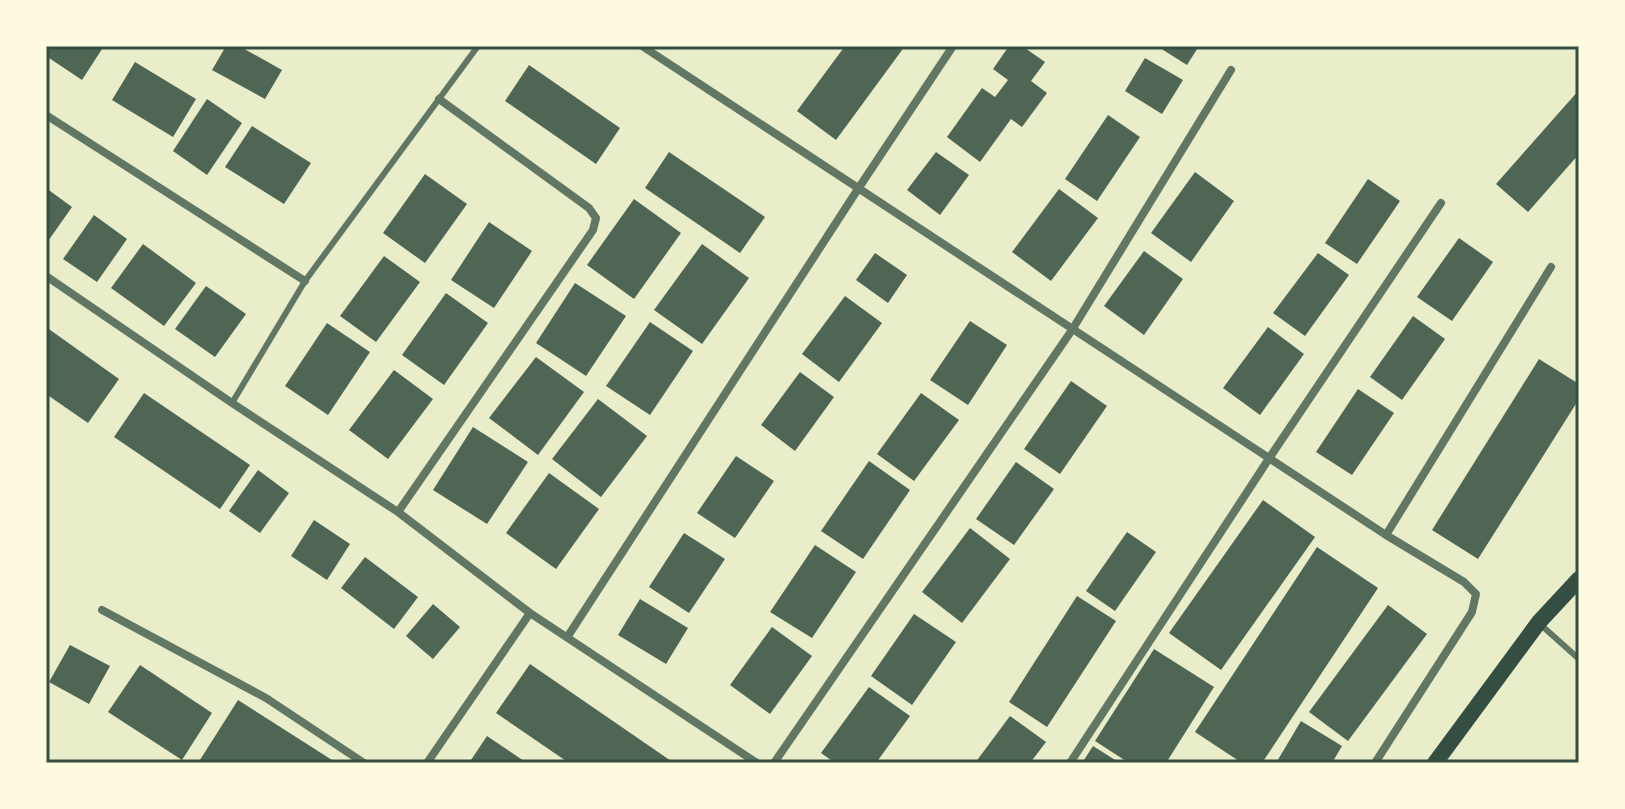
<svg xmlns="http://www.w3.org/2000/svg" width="1625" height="809" font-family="'Space Grotesk',sans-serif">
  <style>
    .building { fill: #4f6655 }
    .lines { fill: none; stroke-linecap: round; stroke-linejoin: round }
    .service { stroke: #617663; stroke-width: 6 }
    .minor { stroke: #617663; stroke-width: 8 }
    .secondary { stroke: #344e41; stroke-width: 16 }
    .neatline { fill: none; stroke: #344e41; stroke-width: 3 }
  </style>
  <rect width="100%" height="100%" fill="#e9edc9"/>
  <path class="building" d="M 46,46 L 104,46 L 82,80 L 46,56 Z
    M 226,46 L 239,46 L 282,70 L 265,99 L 212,70 Z
    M 845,46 L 905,46 L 836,140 L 797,111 Z
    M 1009,46 L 1022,46 L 1045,62 L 1031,81 L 1047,93 L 1022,127 L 1011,119 L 980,162 L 947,137 L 982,88 L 995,97 L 1008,80 L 993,69 Z
    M 1162,46 L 1199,46 L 1187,65 L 1160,48 Z
    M 1145,58 L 1183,80 L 1162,114 L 1125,91 Z
    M 135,62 L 196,99 L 173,137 L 112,100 Z
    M 529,65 L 620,128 L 596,164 L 505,101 Z
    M 1579,90 L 1579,154 L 1528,212 L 1496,184 Z
    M 207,99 L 242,123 L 207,175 L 173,151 Z
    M 1108,115 L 1140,137 L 1097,201 L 1065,179 Z
    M 252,126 L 311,163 L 284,204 L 225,167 Z
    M 669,152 L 765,217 L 740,253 L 645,188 Z
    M 936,152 L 969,175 L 940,215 L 907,190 Z
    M 1195,172 L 1234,201 L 1191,262 L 1151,233 Z
    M 425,174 L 467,204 L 425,263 L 383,233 Z
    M 1368,179 L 1400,201 L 1357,264 L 1325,243 Z
    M 46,188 L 72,207 L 46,244 Z
    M 1059,189 L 1098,218 L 1051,281 L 1012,252 Z
    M 634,199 L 681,233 L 634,299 L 587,265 Z
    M 94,215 L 127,239 L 97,282 L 63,259 Z
    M 489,222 L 532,251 L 494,308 L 451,280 Z
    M 1459,238 L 1493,262 L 1452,321 L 1417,297 Z
    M 143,244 L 196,283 L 164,326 L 111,288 Z
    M 702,244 L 749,278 L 702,344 L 654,310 Z
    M 1144,251 L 1183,279 L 1144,335 L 1104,306 Z
    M 875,253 L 907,275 L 888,303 L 856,280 Z
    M 1318,253 L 1349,275 L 1305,336 L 1273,313 Z
    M 384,256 L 420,282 L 376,342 L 340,316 Z
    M 575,283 L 626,316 L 586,376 L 536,343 Z
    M 206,286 L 246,314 L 215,357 L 175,329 Z
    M 446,293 L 488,323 L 444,385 L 402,355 Z
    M 845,296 L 882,323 L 839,382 L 802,354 Z
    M 1413,316 L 1445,339 L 1402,400 L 1370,377 Z
    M 970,321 L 1007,345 L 968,405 L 930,380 Z
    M 650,322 L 693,351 L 650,415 L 606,386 Z
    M 327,323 L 370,352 L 328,415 L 285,386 Z
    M 46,327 L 119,379 L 88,423 L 46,394 Z
    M 1268,327 L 1304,354 L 1260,415 L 1223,388 Z
    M 536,357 L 584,392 L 538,455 L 489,418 Z
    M 1539,359 L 1579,384 L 1579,399 L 1478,559 L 1432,530 Z
    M 394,370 L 433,399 L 388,459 L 349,430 Z
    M 800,372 L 834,397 L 795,451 L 761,425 Z
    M 1071,381 L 1107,406 L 1060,474 L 1024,449 Z
    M 1358,389 L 1394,413 L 1352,475 L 1316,452 Z
    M 144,393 L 250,465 L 220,509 L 114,437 Z
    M 921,393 L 959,420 L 914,481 L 877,454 Z
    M 598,399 L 647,436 L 601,497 L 552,459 Z
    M 473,427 L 528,462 L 487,524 L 433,490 Z
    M 736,456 L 774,481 L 735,538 L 697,513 Z
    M 869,461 L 910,490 L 863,559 L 821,531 Z
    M 1016,462 L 1054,489 L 1014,545 L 976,519 Z
    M 258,470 L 289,493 L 260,533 L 229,511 Z
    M 549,473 L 599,509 L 556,569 L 506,533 Z
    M 1263,500 L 1315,537 L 1221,670 L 1169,633 Z
    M 314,520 L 350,544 L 327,580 L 291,556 Z
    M 970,528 L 1010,559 L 962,623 L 922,592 Z
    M 1127,532 L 1156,552 L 1115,611 L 1086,591 Z
    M 684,533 L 725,559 L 689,613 L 649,587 Z
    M 815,545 L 856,572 L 812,638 L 770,612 Z
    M 1317,547 L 1378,588 L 1262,763 L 1242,763 L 1195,732 Z
    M 365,557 L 418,597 L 394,629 L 341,588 Z
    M 1077,596 L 1116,621 L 1047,727 L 1009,702 Z
    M 640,599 L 688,628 L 666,664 L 618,635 Z
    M 433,604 L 460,627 L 433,659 L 406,636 Z
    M 1388,605 L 1427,634 L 1348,741 L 1309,712 Z
    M 914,614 L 956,642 L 912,705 L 871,676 Z
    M 772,627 L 812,656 L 770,714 L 730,685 Z
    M 70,645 L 110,666 L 89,704 L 49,682 Z
    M 1154,649 L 1214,687 L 1166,763 L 1129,763 L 1095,741 Z
    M 530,664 L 674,763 L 569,763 L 496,713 Z
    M 140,665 L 212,713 L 182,760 L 108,712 Z
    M 869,687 L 910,716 L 876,763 L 835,763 L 821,753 Z
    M 238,700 L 332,760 L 330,763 L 198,763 Z
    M 1010,716 L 1046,742 L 1030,763 L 975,763 Z
    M 1301,721 L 1342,746 L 1332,763 L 1276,763 Z
    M 487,736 L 527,763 L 469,763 Z
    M 1093,746 L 1120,763 L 1082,763 Z"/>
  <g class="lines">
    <path class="service" d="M 232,403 L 305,281 L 478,46
      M 1541,625 L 1579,659"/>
    <path class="minor" d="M 642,46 L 1386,535 L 1464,582 L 1476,594 L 1472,612 L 1375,763
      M 46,115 L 305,281
      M 46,276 L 232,403 L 398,512 L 530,613 L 757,763
      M 398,512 L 593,230 L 596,218 L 589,208 L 439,99
      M 1386,535 L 1551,267
      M 102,610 L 266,698 L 364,763
      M 568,636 L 858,189 L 953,46
      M 427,763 L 530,613
      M 774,763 L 1072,330 L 1231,70
      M 1070,763 L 1270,457 L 1441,203"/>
    <path class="secondary" d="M 1435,763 L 1539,622 L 1579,579"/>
  </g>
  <rect width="1625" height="809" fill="none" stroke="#fefae0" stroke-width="96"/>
  <rect x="48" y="48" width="1529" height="713" class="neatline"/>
</svg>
